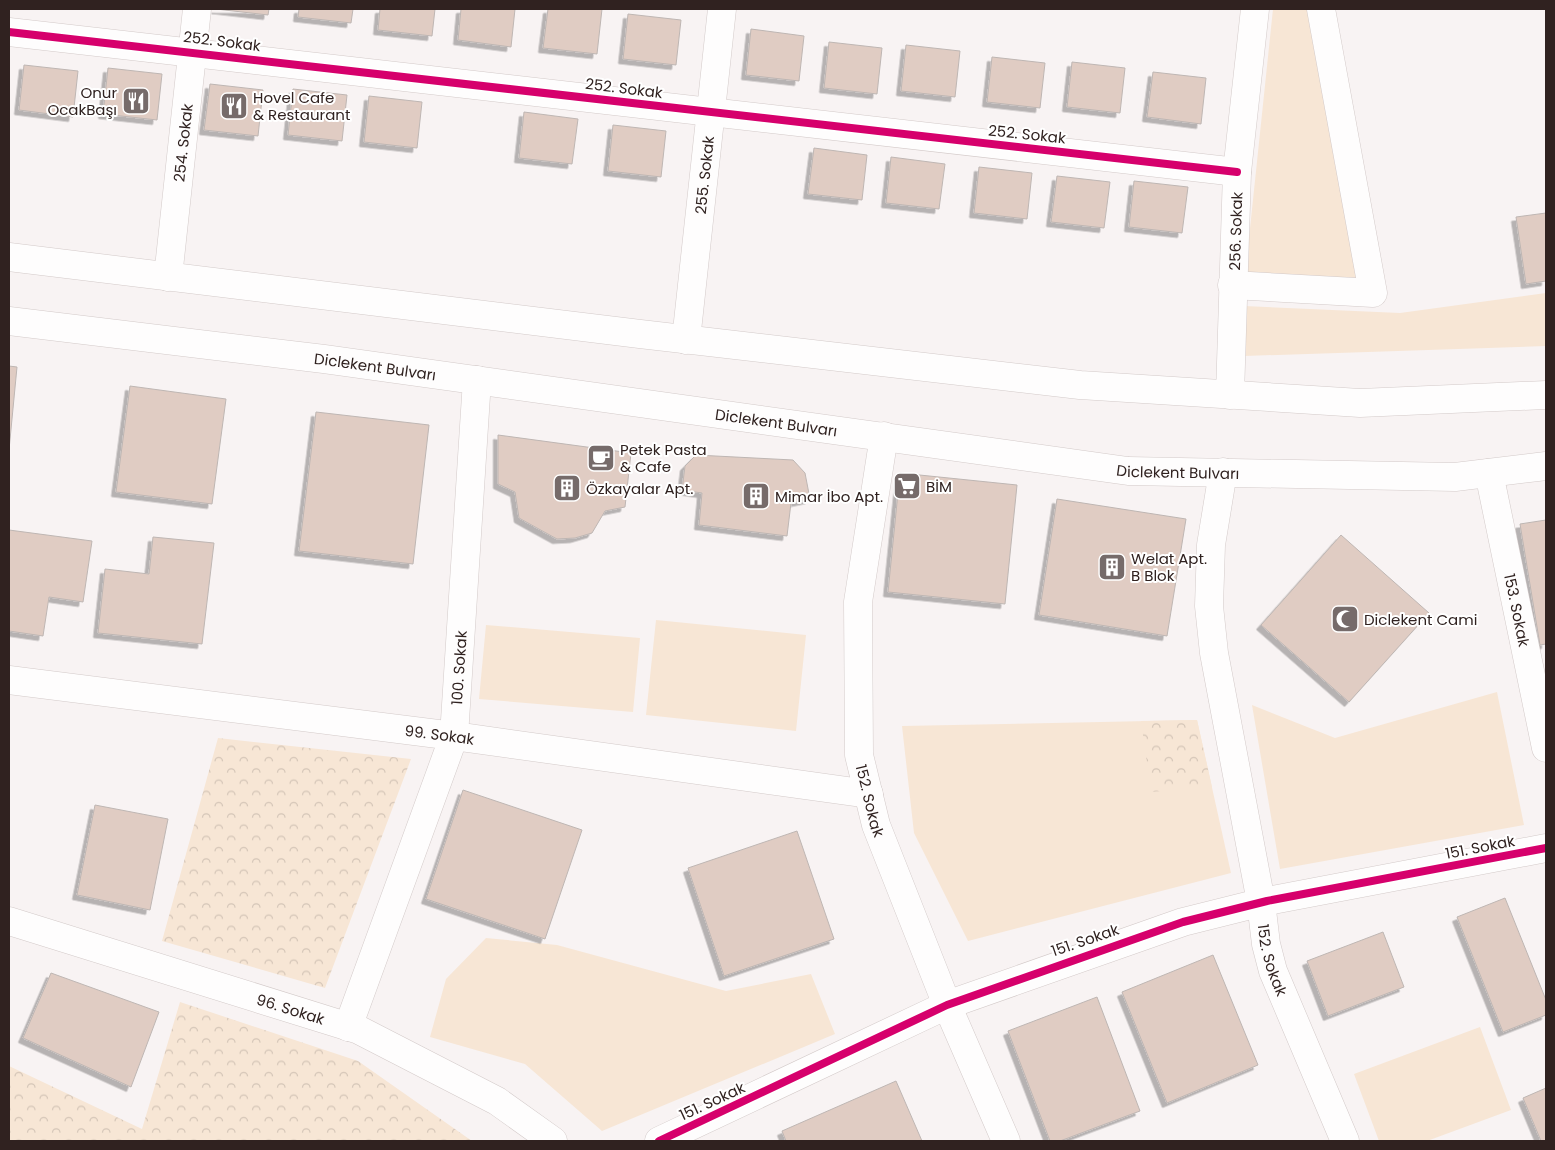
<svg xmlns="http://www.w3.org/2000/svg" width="1555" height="1150" font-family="Poppins,sans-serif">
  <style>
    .grass { fill: #f7e6d5 }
    .forest { fill: url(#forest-crowns) }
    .building { fill: #e0ccc3; stroke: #beb6b3; filter: url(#shadow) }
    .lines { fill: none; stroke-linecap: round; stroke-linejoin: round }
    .minor-casing { stroke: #d3cac9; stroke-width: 29 }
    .major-casing { stroke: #d3cac9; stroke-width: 29 }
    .minor { stroke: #fefdfd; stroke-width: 28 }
    .major { stroke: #fefdfd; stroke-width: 28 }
    .cycleway-casing { stroke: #fff; stroke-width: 11 }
    .cycleway { stroke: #d6006c; stroke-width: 8 }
    .labels { text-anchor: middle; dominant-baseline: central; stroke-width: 4; stroke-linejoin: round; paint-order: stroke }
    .street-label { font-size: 15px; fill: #302220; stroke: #fff }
    .poi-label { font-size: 15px; fill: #302220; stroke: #fff; text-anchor: start }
  </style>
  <defs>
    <pattern id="forest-crowns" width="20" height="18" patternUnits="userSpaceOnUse" patternTransform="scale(1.25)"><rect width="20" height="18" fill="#f7e6d5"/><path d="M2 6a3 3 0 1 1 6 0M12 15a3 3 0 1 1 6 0" fill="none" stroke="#d4c5b7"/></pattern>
    <filter id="shadow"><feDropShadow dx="-4.5" dy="4.5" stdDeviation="0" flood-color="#0004"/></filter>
  </defs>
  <rect width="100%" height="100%" fill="#f8f3f3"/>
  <path class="grass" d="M 1273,9 L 1310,9 L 1359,283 L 1245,276 Z
    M 1546,293 L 1546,346 L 1244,356 L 1244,306 L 1400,313 Z
    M 656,620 L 806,635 L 796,731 L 646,715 Z
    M 486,625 L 640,638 L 633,712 L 479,699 Z
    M 1497,692 L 1524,825 L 1280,869 L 1252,705 L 1335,738 Z
    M 1197,720 L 1231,873 L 968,941 L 914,833 L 902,726 Z
    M 486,938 L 557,945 L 726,991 L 811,974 L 835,1034 L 602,1131 L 525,1064 L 430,1037 L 446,979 Z
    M 1480,1027 L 1511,1110 L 1427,1141 L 1379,1141 L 1354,1074 Z"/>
  <path class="forest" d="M 1197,720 L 1212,787 L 1151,792 L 1141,721 Z
    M 218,738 L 411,759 L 325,988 L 162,941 Z
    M 180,1002 L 358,1061 L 472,1141 L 9,1141 L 9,1066 L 142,1129 Z"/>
  <path class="building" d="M 216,9 L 269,9 L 268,15 Z
    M 299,9 L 353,9 L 351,23 L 298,17 Z
    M 380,9 L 435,9 L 432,36 L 378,30 Z
    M 461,9 L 515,9 L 511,47 L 458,40 Z
    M 548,9 L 602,9 L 597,54 L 543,48 Z
    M 628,14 L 681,20 L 676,65 L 623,59 Z
    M 751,29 L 804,36 L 799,81 L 746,75 Z
    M 829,42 L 882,48 L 877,94 L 824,88 Z
    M 906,45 L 960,51 L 955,97 L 901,91 Z
    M 992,57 L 1045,63 L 1040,108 L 987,102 Z
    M 1072,62 L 1125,68 L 1120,113 L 1067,107 Z
    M 24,65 L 78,71 L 73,117 L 19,110 Z
    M 108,68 L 162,74 L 157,120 L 103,114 Z
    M 1153,72 L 1206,78 L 1201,124 L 1147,117 Z
    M 210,84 L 263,90 L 258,136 L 204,130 Z
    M 293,89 L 347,95 L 342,141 L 288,135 Z
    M 369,96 L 422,102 L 417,148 L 364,142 Z
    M 524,112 L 578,119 L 572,164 L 519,158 Z
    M 613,125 L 666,131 L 661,177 L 608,171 Z
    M 814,148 L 867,155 L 862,200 L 808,194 Z
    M 891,157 L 945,164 L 939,209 L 886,203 Z
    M 979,167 L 1032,173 L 1027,219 L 974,213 Z
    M 1057,176 L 1110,182 L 1104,228 L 1051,222 Z
    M 1134,181 L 1188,187 L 1182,233 L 1129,227 Z
    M 1546,213 L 1546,281 L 1526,284 L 1516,217 Z
    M 9,366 L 17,367 L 9,450 Z
    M 130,386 L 226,399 L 212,504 L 116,492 Z
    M 316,412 L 429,425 L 413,564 L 299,551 Z
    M 498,435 L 631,453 L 625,507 L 605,511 L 592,533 L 575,538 L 557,539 L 537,528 L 519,518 L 515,492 L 498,484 Z
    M 696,455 L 793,460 L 805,473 L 810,499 L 791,503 L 787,536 L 699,525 L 702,493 L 682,490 L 685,466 Z
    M 900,473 L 1017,485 L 1005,604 L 888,592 Z
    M 1057,499 L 1186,519 L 1167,636 L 1039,615 Z
    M 1546,520 L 1546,644 L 1540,645 L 1520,524 Z
    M 9,530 L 92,541 L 83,602 L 49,597 L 43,636 L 9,631 Z
    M 1341,535 L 1429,613 L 1349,702 L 1261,625 Z
    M 153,537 L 214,543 L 202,644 L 98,633 L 105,569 L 149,574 Z
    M 463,790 L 582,830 L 545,939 L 426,899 Z
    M 95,805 L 168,819 L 150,910 L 77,895 Z
    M 797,831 L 834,939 L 724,976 L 688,868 Z
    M 1505,898 L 1546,1000 L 1546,1015 L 1503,1032 L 1457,917 Z
    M 1383,932 L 1404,987 L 1328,1016 L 1307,961 Z
    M 1213,955 L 1258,1065 L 1167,1103 L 1122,992 Z
    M 51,973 L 159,1012 L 131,1087 L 23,1038 Z
    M 1097,997 L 1140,1111 L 1060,1141 L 1050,1141 L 1008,1031 Z
    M 896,1081 L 922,1141 L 786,1141 L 782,1131 Z
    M 1546,1088 L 1546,1141 L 1541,1141 L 1523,1098 Z"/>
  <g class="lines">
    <g class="minor-casing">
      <g id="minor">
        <path d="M 9,32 L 1237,172"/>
        <path id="s1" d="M 168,277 L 197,9"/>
        <path d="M 1232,285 L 1373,293 L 1321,9"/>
        <path id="s2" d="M 686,340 L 722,9"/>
        <path id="s3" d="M 1230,395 L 1237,172 L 1255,9"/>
        <path id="s4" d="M 884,436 L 858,602 L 859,755 L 876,825 L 947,1005 L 1006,1141"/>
        <path id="s5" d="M 1223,472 L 1211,545 L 1209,606 L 1214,653 L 1261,902 L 1266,944 L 1273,971 L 1345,1141"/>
        <path id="s6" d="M 1489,473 L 1546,748"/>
        <path id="s7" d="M 9,680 L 454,736 L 869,794"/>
        <path id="s8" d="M 9,921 L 359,1030 L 497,1101 L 553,1141"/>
        <path id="s9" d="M 348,1027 L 454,736 L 477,380"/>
        <path d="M 659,1141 L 947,1005 L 1183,922 L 1267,901 L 1546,848"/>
      </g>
    </g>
    <g class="major-casing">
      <g id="major">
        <path d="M 9,257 L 640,334 L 1080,385 L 1360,403 L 1546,395"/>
        <path id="s10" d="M 9,321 L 324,359 L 1128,471 L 1455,477 L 1546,466"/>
      </g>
    </g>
    <use href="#minor" class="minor"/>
    <use href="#major" class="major"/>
    <g class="cycleway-casing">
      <path id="cycleway" d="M 9,32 L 1237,172
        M 659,1141 L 947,1005 L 1183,922 L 1267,901 L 1546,848"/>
    </g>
    <use href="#cycleway" class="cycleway"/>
  </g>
  <defs>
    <g id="restaurant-square" transform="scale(1.4375)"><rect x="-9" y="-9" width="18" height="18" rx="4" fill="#766b6a" stroke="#fff"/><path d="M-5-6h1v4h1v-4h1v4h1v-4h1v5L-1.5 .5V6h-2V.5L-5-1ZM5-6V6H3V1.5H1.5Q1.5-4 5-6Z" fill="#fff"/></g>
    <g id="cafe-square" transform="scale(1.4375)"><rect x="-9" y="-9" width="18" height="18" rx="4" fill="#766b6a" stroke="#fff"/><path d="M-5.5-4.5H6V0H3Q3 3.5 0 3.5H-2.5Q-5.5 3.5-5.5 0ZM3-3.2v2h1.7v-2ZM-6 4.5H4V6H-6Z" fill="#fff"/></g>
    <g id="supermarket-square" transform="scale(1.4375)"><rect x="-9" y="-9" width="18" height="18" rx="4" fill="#766b6a" stroke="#fff"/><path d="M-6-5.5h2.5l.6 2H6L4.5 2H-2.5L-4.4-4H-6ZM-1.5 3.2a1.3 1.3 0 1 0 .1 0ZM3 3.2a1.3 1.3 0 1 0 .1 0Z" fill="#fff"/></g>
    <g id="building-square" transform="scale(1.4375)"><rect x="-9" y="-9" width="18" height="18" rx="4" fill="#766b6a" stroke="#fff"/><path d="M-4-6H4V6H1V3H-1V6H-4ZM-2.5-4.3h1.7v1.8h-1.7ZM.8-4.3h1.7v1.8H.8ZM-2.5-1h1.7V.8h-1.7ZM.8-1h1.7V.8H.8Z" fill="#fff"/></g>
    <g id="mosque-square" transform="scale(1.4375)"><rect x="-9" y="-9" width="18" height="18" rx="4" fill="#766b6a" stroke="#fff"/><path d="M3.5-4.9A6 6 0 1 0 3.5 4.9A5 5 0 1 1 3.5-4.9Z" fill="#fff"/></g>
  </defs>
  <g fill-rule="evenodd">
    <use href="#restaurant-square" x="136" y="101"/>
    <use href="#restaurant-square" x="234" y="106"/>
    <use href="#cafe-square" x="601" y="458"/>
    <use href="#supermarket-square" x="907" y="486"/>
    <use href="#building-square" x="567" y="488"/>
    <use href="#building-square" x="756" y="496"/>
    <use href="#building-square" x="1112" y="567"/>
    <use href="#mosque-square" x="1345" y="619"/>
  </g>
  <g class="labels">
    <g class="street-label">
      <text transform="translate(222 41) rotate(7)">252. Sokak</text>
      <text transform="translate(624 88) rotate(7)">252. Sokak</text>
      <text transform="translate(1027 134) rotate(6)">252. Sokak</text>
      <text stroke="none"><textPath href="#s1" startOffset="135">254. Sokak</textPath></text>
      <text stroke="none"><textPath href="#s2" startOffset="166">255. Sokak</textPath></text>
      <text stroke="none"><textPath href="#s3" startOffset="164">256. Sokak</textPath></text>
      <text stroke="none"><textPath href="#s10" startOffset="369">Diclekent Bulvarı</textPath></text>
      <text stroke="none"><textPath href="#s10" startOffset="774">Diclekent Bulvarı</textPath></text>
      <text stroke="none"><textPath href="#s10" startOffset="1179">Diclekent Bulvarı</textPath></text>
      <text stroke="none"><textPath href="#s6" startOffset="140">153. Sokak</textPath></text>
      <text stroke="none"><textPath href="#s9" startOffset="378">100. Sokak</textPath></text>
      <text stroke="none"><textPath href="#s7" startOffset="434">99. Sokak</textPath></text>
      <text stroke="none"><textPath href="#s4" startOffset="368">152. Sokak</textPath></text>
      <text transform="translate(1480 847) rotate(-11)">151. Sokak</text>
      <text transform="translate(1085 940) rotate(-19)">151. Sokak</text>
      <text stroke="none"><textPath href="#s5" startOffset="495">152. Sokak</textPath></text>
      <text stroke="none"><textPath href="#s8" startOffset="295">96. Sokak</textPath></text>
      <text transform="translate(712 1101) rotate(-25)">151. Sokak</text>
    </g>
    <g class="poi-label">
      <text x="117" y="92" text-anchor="end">Onur<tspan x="117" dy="17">OcakBaşı</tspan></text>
      <text x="253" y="97">Hovel Cafe<tspan x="253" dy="17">&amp; Restaurant</tspan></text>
      <text x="620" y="449">Petek Pasta<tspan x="620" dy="17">&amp; Cafe</tspan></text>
      <text x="926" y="486">BİM</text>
      <text x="586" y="488">Özkayalar Apt.</text>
      <text x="775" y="496">Mimar İbo Apt.</text>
      <text x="1131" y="558">Welat Apt.<tspan x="1131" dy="17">B Blok</tspan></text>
      <text x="1364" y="619">Diclekent Cami</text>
    </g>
  </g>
  <rect width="1555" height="1150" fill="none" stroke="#302220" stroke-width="20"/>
</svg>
